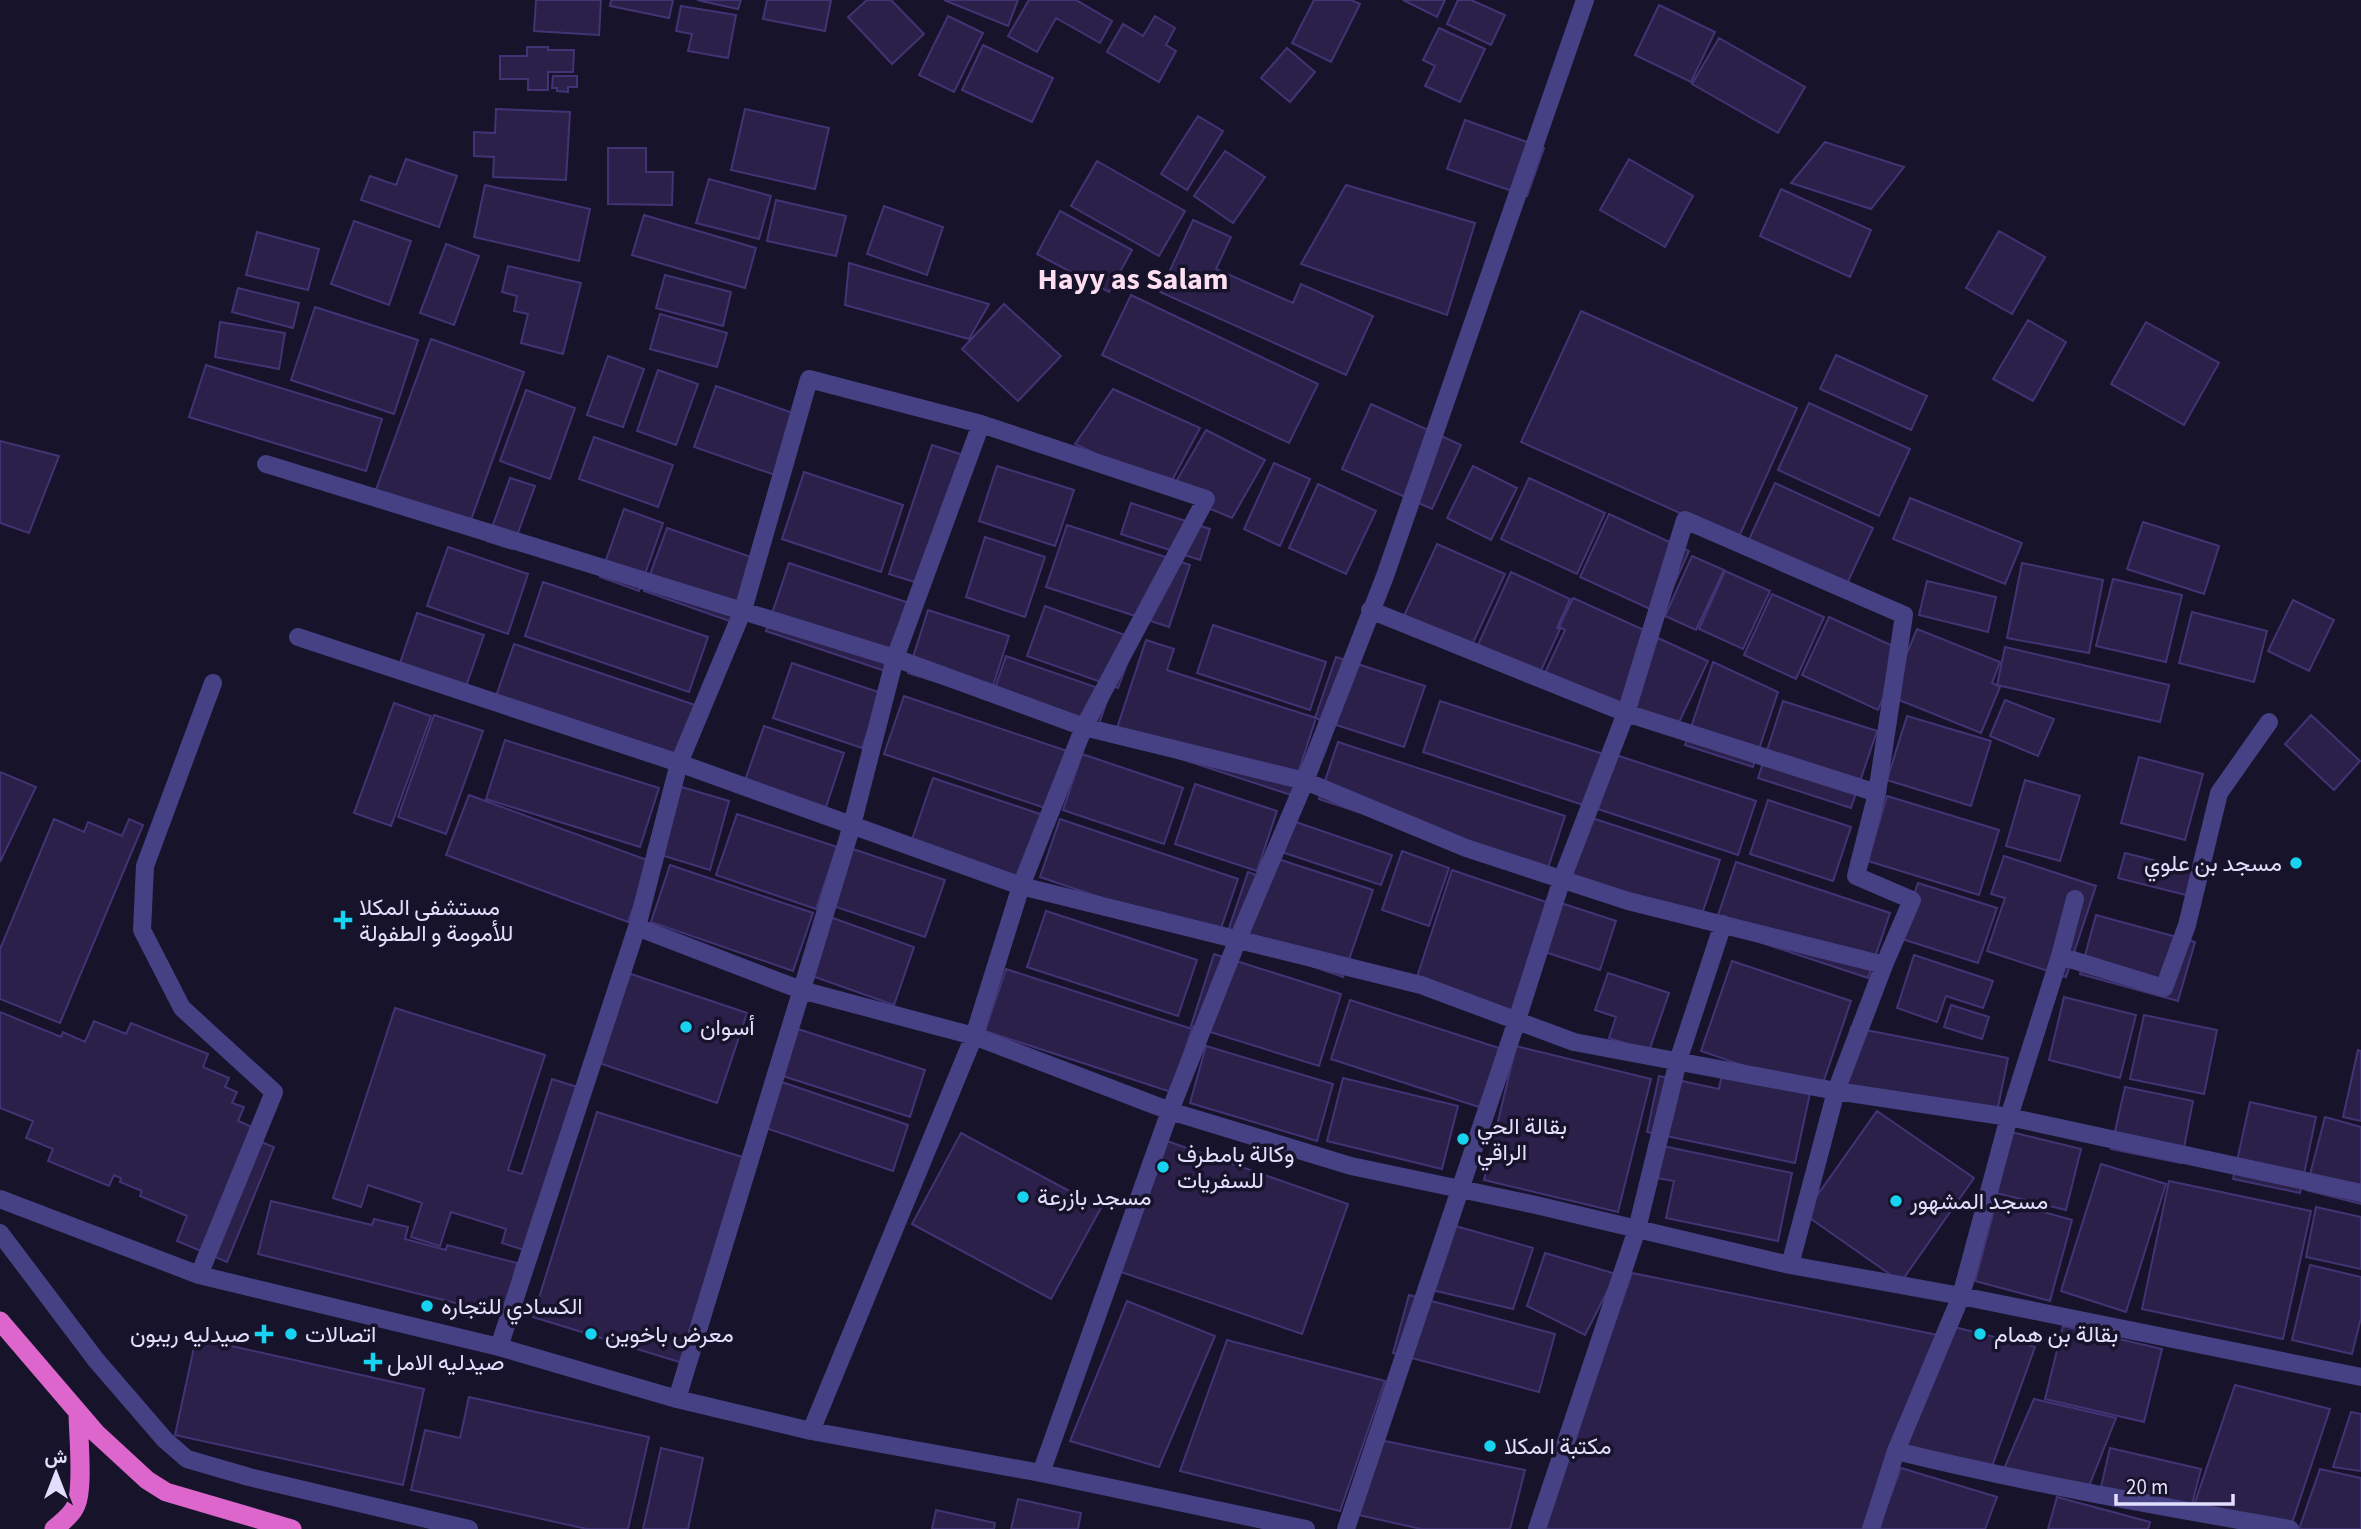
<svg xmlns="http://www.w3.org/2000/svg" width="2361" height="1529" font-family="'Source Sans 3',Vazirmatn,sans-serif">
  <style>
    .building { fill: #2a2049; stroke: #423474; stroke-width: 2 }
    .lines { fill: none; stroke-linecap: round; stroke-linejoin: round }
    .pedestrian { stroke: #464185; stroke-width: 18 }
    .minor { stroke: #464185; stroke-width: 18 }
    .trunk { stroke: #d6c; stroke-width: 19 }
    .poi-dot { fill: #17d3ef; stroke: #17132a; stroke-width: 2.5 }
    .labels { text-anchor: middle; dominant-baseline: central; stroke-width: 7; stroke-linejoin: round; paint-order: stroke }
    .poi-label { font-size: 23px; fill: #e2defd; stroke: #17132a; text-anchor: start }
    .district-label { font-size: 30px; font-weight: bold; fill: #fddff1; stroke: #17132a }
  </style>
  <rect width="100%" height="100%" fill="#17132a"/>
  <path class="building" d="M 536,0 L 601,0 L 599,35 L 534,31 Z
    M 611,0 L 673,0 L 669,18 L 610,6 Z
    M 697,0 L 741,0 L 738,9 Z
    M 767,0 L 831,0 L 825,31 L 763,19 Z
    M 867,0 L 891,0 L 924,34 L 892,64 L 848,17 Z
    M 944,0 L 1018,0 L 1008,26 Z
    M 1029,0 L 1076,0 L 1112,21 L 1100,43 L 1056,18 L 1037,52 L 1008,36 Z
    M 1314,0 L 1351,0 L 1360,4 L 1331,62 L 1292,43 Z
    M 1403,0 L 1445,0 L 1437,17 Z
    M 1458,0 L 1471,0 L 1505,15 L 1491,45 L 1447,24 Z
    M 1659,5 L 1715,32 L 1691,82 L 1635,55 Z
    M 681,6 L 736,15 L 728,58 L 688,51 L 692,34 L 676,31 Z
    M 948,16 L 983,33 L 954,92 L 919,75 Z
    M 1155,16 L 1175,28 L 1166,45 L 1176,51 L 1159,82 L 1107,52 L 1123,24 L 1143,36 Z
    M 1439,28 L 1485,49 L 1460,102 L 1425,86 L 1435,66 L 1423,60 Z
    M 1719,38 L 1805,87 L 1778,133 L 1692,84 Z
    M 983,45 L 1053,78 L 1032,122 L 962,90 Z
    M 527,47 L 548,47 L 548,50 L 574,50 L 573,72 L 548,72 L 548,90 L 528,90 L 528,79 L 500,79 L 500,56 L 527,56 Z
    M 1287,48 L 1315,72 L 1290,102 L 1261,78 Z
    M 553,76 L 577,76 L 577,87 L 568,87 L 568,92 L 557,91 L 557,88 L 552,88 Z
    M 496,109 L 570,112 L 566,180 L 493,177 L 494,157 L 474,156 L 474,132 L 495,133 Z
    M 745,109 L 829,128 L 815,189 L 731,170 Z
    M 1198,116 L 1223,131 L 1187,190 L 1161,174 Z
    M 1465,120 L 1544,148 L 1527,196 L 1447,169 Z
    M 1825,142 L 1904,167 L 1871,209 L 1791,183 Z
    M 608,148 L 646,148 L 646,172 L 673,172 L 672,205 L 608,204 Z
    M 1225,151 L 1265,177 L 1233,223 L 1194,196 Z
    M 406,159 L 457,176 L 439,227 L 361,200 L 370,176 L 396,185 Z
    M 1629,159 L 1693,196 L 1665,247 L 1600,210 Z
    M 1097,161 L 1185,211 L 1159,256 L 1071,206 Z
    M 709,179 L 771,196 L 759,239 L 696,223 Z
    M 485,185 L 590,209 L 579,261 L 474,237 Z
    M 1346,185 L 1475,223 L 1447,315 L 1301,264 Z
    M 1781,189 L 1871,230 L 1850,277 L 1760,236 Z
    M 776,200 L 846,216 L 836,256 L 767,241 Z
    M 884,206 L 943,227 L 927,275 L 867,254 Z
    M 1060,211 L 1132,250 L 1109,292 L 1037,254 Z
    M 644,215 L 756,248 L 745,288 L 632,255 Z
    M 1193,220 L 1231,237 L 1216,269 L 1293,303 L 1301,284 L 1373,316 L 1346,375 L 1160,292 Z
    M 354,221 L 411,241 L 389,305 L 331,284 Z
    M 1999,231 L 2045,257 L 2012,314 L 1966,288 Z
    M 257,232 L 319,249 L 308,290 L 246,275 Z
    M 446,244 L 479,256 L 454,325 L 420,313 Z
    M 849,263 L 989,304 L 969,339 L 845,305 Z
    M 508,266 L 581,283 L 563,354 L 521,343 L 528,314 L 514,311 L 517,296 L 502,292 Z
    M 665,275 L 731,292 L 723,326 L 656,308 Z
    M 238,288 L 299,303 L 293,328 L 232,312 Z
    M 1131,295 L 1318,384 L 1289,443 L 1102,355 Z
    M 1004,304 L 1061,356 L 1018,401 L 962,349 Z
    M 315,307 L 418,340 L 394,414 L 291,380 Z
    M 1581,311 L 1797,408 L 1738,539 L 1521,442 Z
    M 660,314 L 727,333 L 717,367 L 650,349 Z
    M 2028,320 L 2066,342 L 2033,401 L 1993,379 Z
    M 220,322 L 285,333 L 279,369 L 215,357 Z
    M 2146,322 L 2219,363 L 2184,425 L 2111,384 Z
    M 431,339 L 524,372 L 467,531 L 373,498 Z
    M 1836,355 L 1927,396 L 1911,430 L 1820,389 Z
    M 608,356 L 644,369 L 623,427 L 587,415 Z
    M 206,365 L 382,419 L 366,471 L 189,417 Z
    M 658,370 L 698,384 L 676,445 L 637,431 Z
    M 716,386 L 796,414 L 775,475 L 694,447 Z
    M 1113,389 L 1200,428 L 1168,488 L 1075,444 Z
    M 526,390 L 575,408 L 550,479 L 500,461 Z
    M 1809,403 L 1910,449 L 1879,516 L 1778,470 Z
    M 1371,404 L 1461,445 L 1432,509 L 1342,469 Z
    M 1206,430 L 1265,460 L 1232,518 L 1170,492 Z
    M 594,437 L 673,465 L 658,507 L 579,479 Z
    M 0,441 L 59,456 L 29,533 L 0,523 Z
    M 932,445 L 963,455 L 921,584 L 889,574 Z
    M 1274,463 L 1310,479 L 1280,546 L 1244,529 Z
    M 997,466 L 1074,490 L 1055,546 L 979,521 Z
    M 1473,466 L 1517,488 L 1491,540 L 1447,518 Z
    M 804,472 L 903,505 L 881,572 L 782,539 Z
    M 510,478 L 535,486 L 512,549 L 487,541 Z
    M 1529,478 L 1605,513 L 1577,574 L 1501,539 Z
    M 1775,483 L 1873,528 L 1844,590 L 1746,546 Z
    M 1318,484 L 1376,511 L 1346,574 L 1289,548 Z
    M 1910,498 L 2022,543 L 2005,584 L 1893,539 Z
    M 1131,503 L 1210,529 L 1200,560 L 1121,534 Z
    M 624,509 L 663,523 L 639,591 L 600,577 Z
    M 1609,514 L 1689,551 L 1661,614 L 1580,577 Z
    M 2143,522 L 2219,546 L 2204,594 L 2127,569 Z
    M 1067,525 L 1190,565 L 1169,627 L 1046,587 Z
    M 667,528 L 757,559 L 735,623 L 644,591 Z
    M 985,537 L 1045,557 L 1025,617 L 966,597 Z
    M 1437,544 L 1505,574 L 1471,647 L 1404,616 Z
    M 448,547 L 528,574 L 508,634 L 427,606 Z
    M 1692,556 L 1724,570 L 1696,630 L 1665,616 Z
    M 789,563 L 915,605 L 891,673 L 766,631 Z
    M 2022,563 L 2103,580 L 2089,653 L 2007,638 Z
    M 1725,571 L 1770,591 L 1743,649 L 1699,629 Z
    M 1511,572 L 1570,599 L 1557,628 L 1560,629 L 1539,675 L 1477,647 Z
    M 2113,579 L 2182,595 L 2166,662 L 2096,646 Z
    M 1927,581 L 1996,597 L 1988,632 L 1919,615 Z
    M 543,582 L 708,637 L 689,692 L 525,636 Z
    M 1772,594 L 1824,617 L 1796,679 L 1744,655 Z
    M 1573,598 L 1653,634 L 1618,709 L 1544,675 L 1565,630 L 1559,627 Z
    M 2293,600 L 2334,620 L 2309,671 L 2268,651 Z
    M 1045,606 L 1136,639 L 1118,688 L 1027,656 Z
    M 928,610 L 1009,636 L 989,698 L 908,673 Z
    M 2192,612 L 2267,631 L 2254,682 L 2179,663 Z
    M 417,613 L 484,635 L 462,698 L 396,675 Z
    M 1829,617 L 1904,651 L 1878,710 L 1802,675 Z
    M 1213,625 L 1326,662 L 1310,710 L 1197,673 Z
    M 1917,629 L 2000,662 L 1992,683 L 2000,687 L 1981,733 L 1889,696 Z
    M 1658,638 L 1708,661 L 1674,733 L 1625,711 Z
    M 1146,640 L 1174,649 L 1167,670 L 1316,718 L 1291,795 L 1114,737 Z
    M 514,644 L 698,706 L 677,767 L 493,705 Z
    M 2005,647 L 2169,685 L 2160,722 L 1997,685 Z
    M 1006,656 L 1110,692 L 1095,736 L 991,700 Z
    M 1336,657 L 1425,686 L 1404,747 L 1315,718 Z
    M 1713,662 L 1778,692 L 1753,767 L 1685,745 Z
    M 792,663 L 881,693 L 862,748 L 773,718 Z
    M 904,696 L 1067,751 L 1048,809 L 884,754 Z
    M 2005,700 L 2054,719 L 2038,756 L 1990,736 Z
    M 1440,701 L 1603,754 L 1586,806 L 1423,752 Z
    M 1783,701 L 1877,731 L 1851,808 L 1758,778 Z
    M 394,703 L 431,716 L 391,826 L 354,813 Z
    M 434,715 L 483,731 L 446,834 L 398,817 Z
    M 2311,715 L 2360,761 L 2334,790 L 2285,744 Z
    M 1907,716 L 1991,741 L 1971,806 L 1887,780 Z
    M 764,726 L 844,753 L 823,816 L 742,789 Z
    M 505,740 L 659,788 L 640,847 L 486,799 Z
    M 1338,742 L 1565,816 L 1546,874 L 1319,799 Z
    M 1082,754 L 1183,788 L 1164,844 L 1063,810 Z
    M 1616,755 L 1756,801 L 1738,855 L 1598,809 Z
    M 2139,757 L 2203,774 L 2185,840 L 2121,823 Z
    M 0,772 L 36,787 L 0,862 Z
    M 933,778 L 1046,816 L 1021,889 L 908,851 Z
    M 2025,780 L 2080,796 L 2060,861 L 2006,846 Z
    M 668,783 L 729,801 L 710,870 L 648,851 Z
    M 1195,784 L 1277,811 L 1257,871 L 1175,844 Z
    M 469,795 L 650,861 L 628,922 L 446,855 Z
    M 1887,796 L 1999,830 L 1979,895 L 1868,861 Z
    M 1768,800 L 1851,827 L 1833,881 L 1750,854 Z
    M 737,814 L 837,847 L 816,909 L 716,875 Z
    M 1586,816 L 1720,860 L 1699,923 L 1565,879 Z
    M 54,819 L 84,832 L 88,822 L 122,836 L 129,819 L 143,825 L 60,1023 L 0,999 L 0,949 Z
    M 1060,819 L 1238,879 L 1218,937 L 1040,877 Z
    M 1293,821 L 1392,855 L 1381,885 L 1282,852 Z
    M 850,848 L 945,880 L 925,937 L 830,905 Z
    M 1402,851 L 1449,868 L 1429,926 L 1382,910 Z
    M 2125,853 L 2204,873 L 2198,898 L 2118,878 Z
    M 1269,856 L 1373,890 L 1343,977 L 1226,937 L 1248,872 L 1262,877 Z
    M 2004,856 L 2096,886 L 2066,977 L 1987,951 L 2005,898 L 1991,894 Z
    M 1736,862 L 1890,913 L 1868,978 L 1714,927 Z
    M 670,865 L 813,913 L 793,971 L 651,922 Z
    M 1452,870 L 1552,904 L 1512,1022 L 1413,989 Z
    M 1918,883 L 1997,908 L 1978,963 L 1899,938 Z
    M 1561,903 L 1616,921 L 1600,970 L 1545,952 Z
    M 1046,911 L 1197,960 L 1178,1016 L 1027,967 Z
    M 2096,915 L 2195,942 L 2178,1001 L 2080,974 Z
    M 830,917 L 914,947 L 894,1005 L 809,975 Z
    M 1214,954 L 1341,994 L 1319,1066 L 1191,1026 Z
    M 1914,955 L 1993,981 L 1983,1008 L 1946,996 L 1937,1022 L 1897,1008 Z
    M 1732,961 L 1851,1001 L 1820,1092 L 1701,1051 Z
    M 1006,969 L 1192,1029 L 1171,1092 L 985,1031 Z
    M 622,971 L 747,1013 L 717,1103 L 590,1060 Z
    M 1608,973 L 1669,993 L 1649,1051 L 1609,1038 L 1616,1017 L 1595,1010 Z
    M 2064,997 L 2136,1015 L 2120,1078 L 2049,1060 Z
    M 1350,1000 L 1505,1050 L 1485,1109 L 1331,1059 Z
    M 1951,1005 L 1989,1017 L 1982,1039 L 1944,1027 Z
    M 395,1008 L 545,1055 L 508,1170 L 522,1174 L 552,1079 L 577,1087 L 524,1250 L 502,1243 L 506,1229 L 451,1212 L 440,1246 L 411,1237 L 422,1203 L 368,1185 L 361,1207 L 333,1198 Z
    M 0,1012 L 61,1037 L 63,1032 L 85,1042 L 94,1021 L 126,1034 L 131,1023 L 208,1054 L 203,1067 L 229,1078 L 225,1087 L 237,1092 L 232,1103 L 244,1107 L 238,1121 L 257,1129 L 253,1139 L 274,1147 L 227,1262 L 177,1241 L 187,1216 L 140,1196 L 142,1191 L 120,1182 L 121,1178 L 114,1175 L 109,1186 L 48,1161 L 53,1149 L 26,1138 L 33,1121 L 0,1108 Z
    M 2144,1015 L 2217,1030 L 2204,1094 L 2130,1079 Z
    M 1851,1027 L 2008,1058 L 1995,1122 L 1838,1091 Z
    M 798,1029 L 925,1070 L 910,1117 L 783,1076 Z
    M 1206,1046 L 1333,1084 L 1317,1141 L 1190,1103 Z
    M 1516,1046 L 1651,1079 L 1618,1212 L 1484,1180 Z
    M 2358,1050 L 2361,1051 L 2361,1121 L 2343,1117 Z
    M 1722,1074 L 1810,1093 L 1795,1163 L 1647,1132 L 1659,1076 L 1719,1089 Z
    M 1343,1078 L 1458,1106 L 1442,1169 L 1327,1141 Z
    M 773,1079 L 908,1125 L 893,1171 L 757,1125 Z
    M 2125,1087 L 2193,1101 L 2181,1163 L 2111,1149 Z
    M 2250,1102 L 2316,1117 L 2300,1193 L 2233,1179 Z
    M 1877,1111 L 1974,1178 L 1901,1282 L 1804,1214 Z
    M 597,1112 L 752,1160 L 689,1365 L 533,1317 Z
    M 2325,1117 L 2361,1127 L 2361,1204 L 2306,1190 Z
    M 2007,1131 L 2081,1149 L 2066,1210 L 1992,1192 Z
    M 961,1133 L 1101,1208 L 1051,1299 L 912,1224 Z
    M 1164,1140 L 1348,1204 L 1302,1334 L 1118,1271 Z
    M 1663,1146 L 1792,1173 L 1778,1241 L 1666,1218 L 1674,1181 L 1656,1178 Z
    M 2101,1164 L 2166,1184 L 2126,1312 L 2061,1291 Z
    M 2169,1181 L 2311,1211 L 2283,1339 L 2142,1309 Z
    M 1997,1199 L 2072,1220 L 2050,1301 L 1975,1281 Z
    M 271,1201 L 372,1225 L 374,1219 L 408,1227 L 405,1239 L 446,1250 L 447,1245 L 517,1263 L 504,1315 L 258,1254 Z
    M 2316,1207 L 2361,1217 L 2361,1269 L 2306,1257 Z
    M 1445,1223 L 1533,1248 L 1513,1309 L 1419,1287 Z
    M 1545,1253 L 1616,1274 L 1585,1335 L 1527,1306 Z
    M 2310,1265 L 2361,1277 L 2361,1318 L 2352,1354 L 2292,1340 Z
    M 1632,1273 L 1938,1335 L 1870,1529 L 1543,1529 Z
    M 1409,1295 L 1555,1334 L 1539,1392 L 1393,1353 Z
    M 1127,1301 L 1215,1336 L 1159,1467 L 1070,1441 Z
    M 1946,1325 L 2035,1347 L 1990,1472 L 1901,1451 Z
    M 2063,1326 L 2162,1349 L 2144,1422 L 2045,1399 Z
    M 196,1338 L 424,1389 L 403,1485 L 175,1435 Z
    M 1227,1340 L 1385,1381 L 1340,1511 L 1180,1471 Z
    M 2235,1385 L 2330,1409 L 2291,1526 L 2193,1508 Z
    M 469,1397 L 649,1437 L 628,1529 L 587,1529 L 411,1490 L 425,1430 L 460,1438 Z
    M 2034,1399 L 2116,1418 L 2087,1491 L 2003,1471 Z
    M 2351,1412 L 2361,1414 L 2361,1471 L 2333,1467 Z
    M 1380,1440 L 1525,1470 L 1510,1529 L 1421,1529 L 1350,1513 Z
    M 661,1448 L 703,1458 L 688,1529 L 643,1529 Z
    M 2110,1448 L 2201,1469 L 2191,1508 L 2101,1487 Z
    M 1901,1468 L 1997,1497 L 1985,1529 L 1878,1529 Z
    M 2320,1469 L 2361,1478 L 2361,1529 L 2299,1529 Z
    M 2057,1497 L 2150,1522 L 2148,1529 L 2048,1529 Z
    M 1018,1499 L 1081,1513 L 1078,1529 L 1011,1529 Z
    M 936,1510 L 995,1523 L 994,1529 L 932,1529 Z"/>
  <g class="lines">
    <path class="pedestrian" d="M 1896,1451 C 2027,1483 2158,1506 2290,1529"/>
    <path class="minor" d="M 266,464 L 895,658 L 1084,727 L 1305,781 L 1466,848 L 1628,901 L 1884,965
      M 1370,610 L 1626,713 L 1877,793
      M 298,637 L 679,763 L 1021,886 L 1421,985 L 1574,1042 L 1836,1091 L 2009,1117 L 2361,1193
      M 637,927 L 801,990 L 974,1036 L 1170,1111 L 1351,1166 L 1536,1205 L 1790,1265 L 1961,1296 L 2361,1377
      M 2060,956 L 2164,988 L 2187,925 L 2219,793 L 2269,722
      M 0,1199 L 199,1275 L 499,1347 L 677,1399 L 811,1431 L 1041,1473 L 1306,1529
      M 0,1233 L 96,1360 L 165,1440 L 187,1459 L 249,1477 L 469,1529
      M 199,1275 L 274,1092 L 182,1008 L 142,930 L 145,866 L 213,683
      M 499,1347 L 637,927 L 679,763 L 743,610 L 809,379 L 981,424 L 1206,499 L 1084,727 L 1021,886 L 974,1036 L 811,1431
      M 677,1399 L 852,825 L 895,658 L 981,424
      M 1041,1473 L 1170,1111 L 1238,939 L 1305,781 L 1385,576 L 1585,0
      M 1346,1529 L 1517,1020 L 1562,879 L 1626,713 L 1685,520 L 1904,615 L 1877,793 L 1856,876 L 1912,900 L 1884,965 L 1836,1091 L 1790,1265
      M 1537,1529 L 1637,1229 L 1678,1061 L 1723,924
      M 1871,1529 L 1896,1451 L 1961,1296 L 2009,1117 L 2060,956 L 2075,899"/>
    <path class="trunk" d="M 0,1321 L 96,1433 L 147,1480 L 166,1492 L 292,1529
      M 54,1529 C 62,1522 72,1515 76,1505 C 84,1487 78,1433 78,1412"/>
  </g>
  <g class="poi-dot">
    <circle cx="2296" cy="863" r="7"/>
    <path d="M339.5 909.5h7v7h7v7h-7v7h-7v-7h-7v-7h7z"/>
    <circle cx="686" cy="1027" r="7"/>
    <circle cx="1463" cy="1139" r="7"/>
    <circle cx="1163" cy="1167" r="7"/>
    <circle cx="1023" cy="1197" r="7"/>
    <circle cx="1896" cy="1201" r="7"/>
    <circle cx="427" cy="1306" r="7"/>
    <path d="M260.5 1323.5h7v7h7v7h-7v7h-7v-7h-7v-7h7z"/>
    <circle cx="291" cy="1334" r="7"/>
    <circle cx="591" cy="1334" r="7"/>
    <circle cx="1980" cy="1334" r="7"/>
    <path d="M369.5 1351.5h7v7h7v7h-7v7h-7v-7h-7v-7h7z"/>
    <circle cx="1490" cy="1446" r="7"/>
  </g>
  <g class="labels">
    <g class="poi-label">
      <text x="2282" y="863" text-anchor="end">مسجد بن علوي</text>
      <text x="359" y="907">مستشفى المكلا<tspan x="359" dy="26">للأمومة و الطفولة</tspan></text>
      <text x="700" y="1027">أسوان</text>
      <text x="1477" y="1126">بقالة الحي<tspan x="1477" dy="26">الراقي</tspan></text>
      <text x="1177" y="1154">وكالة بامطرف<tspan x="1177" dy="26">للسفريات</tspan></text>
      <text x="1037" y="1197">مسجد بازرعة</text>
      <text x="1910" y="1201">مسجد المشهور</text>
      <text x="441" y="1306">الكسادي للتجاره</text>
      <text x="250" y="1334" text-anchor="end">صيدليه ريبون</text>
      <text x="305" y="1334">اتصالات</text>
      <text x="605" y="1334">معرض باخوين</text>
      <text x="1994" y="1334">بقالة بن همام</text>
      <text x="387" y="1362">صيدليه الامل</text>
      <text x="1504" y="1446">مكتبة المكلا</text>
    </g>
    <g class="district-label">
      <text x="1133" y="279">Hayy as Salam</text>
    </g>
  </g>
  <g transform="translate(56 1473)" stroke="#17132a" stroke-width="5" paint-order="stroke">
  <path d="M0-5L12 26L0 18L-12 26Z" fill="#e2defd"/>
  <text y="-10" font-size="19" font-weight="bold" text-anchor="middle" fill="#e2defd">ش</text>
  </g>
  <path d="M2116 1494v10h117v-10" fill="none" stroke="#e2defd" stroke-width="3.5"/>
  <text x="2126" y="1494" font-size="21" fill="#e2defd" stroke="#17132a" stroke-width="5" paint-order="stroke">20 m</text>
</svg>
